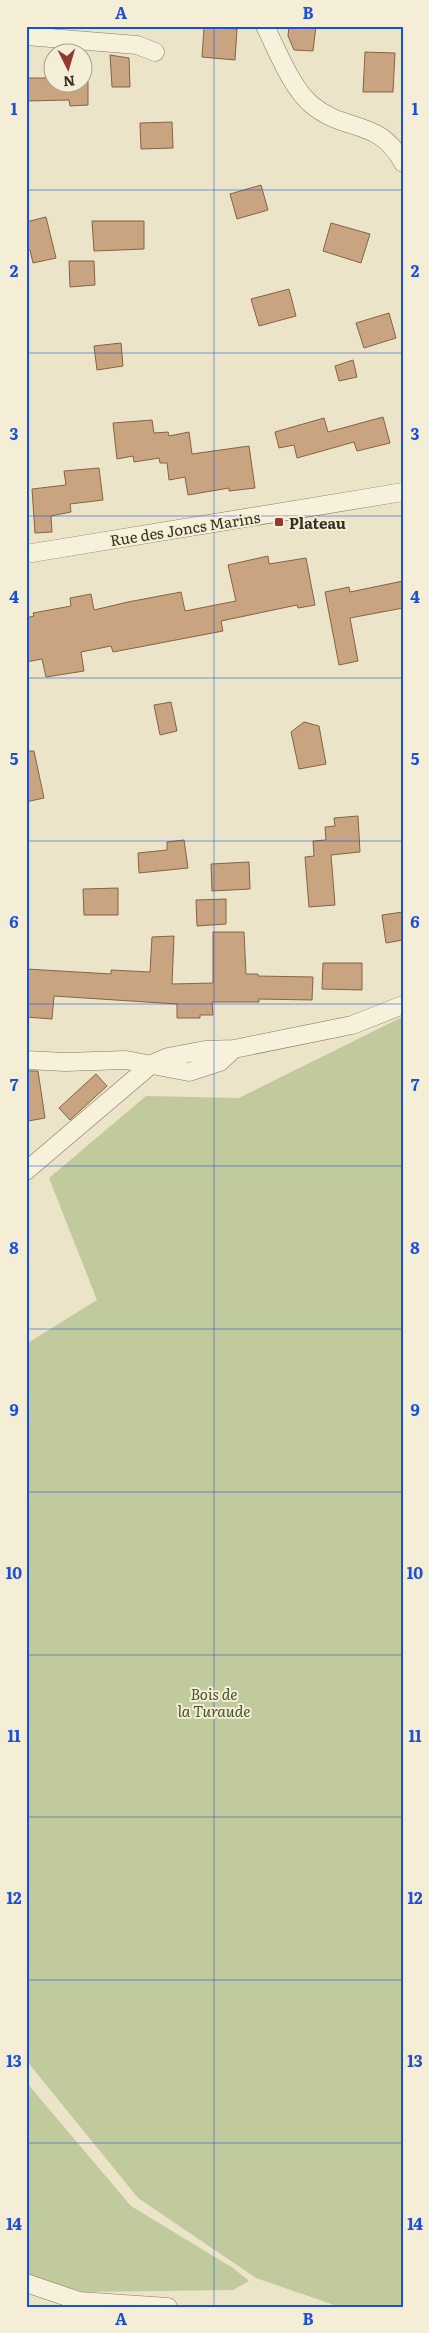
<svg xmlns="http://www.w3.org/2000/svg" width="429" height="2333" font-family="Literata,serif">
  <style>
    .green { fill: #c1ca9c }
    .building { fill: #c8a480; stroke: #856345 }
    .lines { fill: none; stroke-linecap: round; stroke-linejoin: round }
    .street-casing { stroke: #87775e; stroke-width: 19 }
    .street { stroke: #f7f1db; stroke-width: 18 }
    .grid { fill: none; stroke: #1d4ed8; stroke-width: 1; stroke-opacity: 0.55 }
    .poi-dot { fill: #933932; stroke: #f4eed7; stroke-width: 2 }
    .labels { text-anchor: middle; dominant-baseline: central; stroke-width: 4; stroke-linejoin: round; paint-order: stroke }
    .poi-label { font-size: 15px; font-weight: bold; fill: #382e21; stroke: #f4eed7; text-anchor: start }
    .street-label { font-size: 15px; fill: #382e21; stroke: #f4eed7 }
    .park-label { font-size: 15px; font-style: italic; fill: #455429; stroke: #f4eed7 }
    .neatline { fill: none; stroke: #1d4ed8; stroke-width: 2 }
    .grid-label { font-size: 16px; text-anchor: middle; font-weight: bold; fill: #1d4ed8 }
  </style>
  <rect width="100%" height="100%" fill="#ece4c8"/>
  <path class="green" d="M 400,1018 L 403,1018 L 403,2307 L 340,2307 L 256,2278 L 138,2198 L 26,2060 L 26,1344 L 97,1300 L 49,1178 L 146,1096 L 239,1098 Z
    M 26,2082 L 131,2206 L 233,2268 L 249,2281 L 233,2290 L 83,2292 L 26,2276 Z"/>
  <path class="building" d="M 289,26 L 316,26 L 313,51 L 294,50 L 288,36 Z
    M 204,27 L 237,29 L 235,60 L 202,57 Z
    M 365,52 L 395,53 L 393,92 L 363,92 Z
    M 110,55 L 129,58 L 130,87 L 112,87 Z
    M 26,78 L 51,78 L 52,82 L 88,82 L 88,105 L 70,106 L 69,100 L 26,101 Z
    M 172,122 L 173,148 L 141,149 L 140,123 Z
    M 261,185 L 268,210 L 237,219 L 230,194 Z
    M 46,217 L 56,258 L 33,263 L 30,250 L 26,251 L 26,222 Z
    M 92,221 L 144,221 L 144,249 L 94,251 Z
    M 331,223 L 370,234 L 361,263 L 323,251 Z
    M 69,261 L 94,261 L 95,285 L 70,287 Z
    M 289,289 L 296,316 L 259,326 L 251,299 Z
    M 389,313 L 396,338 L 364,348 L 356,323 Z
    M 121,343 L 123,366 L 97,370 L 94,346 Z
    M 353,360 L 357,377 L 339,381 L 335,366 Z
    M 383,417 L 390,443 L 357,451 L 354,442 L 297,458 L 294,445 L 279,448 L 275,432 L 324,418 L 328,432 Z
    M 152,420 L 154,433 L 168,432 L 169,436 L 189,432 L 192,454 L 249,446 L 255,488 L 229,491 L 229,488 L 188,495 L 185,477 L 169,480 L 167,463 L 160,463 L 159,458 L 134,462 L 133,456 L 117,459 L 113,423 Z
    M 99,468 L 103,500 L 70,504 L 71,512 L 51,516 L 52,532 L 35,533 L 32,489 L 66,485 L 64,471 Z
    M 268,556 L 269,564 L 306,558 L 315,605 L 298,608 L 297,605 L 221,621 L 223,631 L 113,652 L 111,646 L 81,652 L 84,671 L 46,677 L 42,659 L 26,662 L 26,618 L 34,616 L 33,613 L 71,606 L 70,598 L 91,594 L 94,610 L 128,602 L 181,592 L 185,611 L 236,601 L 228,565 Z
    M 403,581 L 403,608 L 350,618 L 358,661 L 339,665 L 325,592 L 349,587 L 350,592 Z
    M 171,702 L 177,731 L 160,735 L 154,705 Z
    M 304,722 L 319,726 L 326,764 L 299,769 L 291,732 Z
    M 26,751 L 34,751 L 44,798 L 26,802 Z
    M 358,816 L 360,852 L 331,855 L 335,905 L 309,907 L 305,857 L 314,856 L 313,841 L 326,840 L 325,827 L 335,826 L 334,818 Z
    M 184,840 L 188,868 L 139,873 L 138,853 L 167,850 L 167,842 Z
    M 249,862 L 250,889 L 212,891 L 211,864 Z
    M 118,888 L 118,915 L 84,915 L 83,889 Z
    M 226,899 L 226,924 L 197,926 L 196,900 Z
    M 403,912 L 403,940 L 386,943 L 382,915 Z
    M 213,932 L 244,932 L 246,974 L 258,974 L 258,976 L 313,977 L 312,1000 L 259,999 L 259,1002 L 212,1002 L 213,1015 L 200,1015 L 200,1018 L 177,1018 L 177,1004 L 54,996 L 52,1019 L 26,1017 L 26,969 L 111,974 L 111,970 L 150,972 L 152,937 L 174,936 L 172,984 L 213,983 Z
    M 323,963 L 362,963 L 362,990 L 322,989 Z
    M 26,1071 L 38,1071 L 45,1118 L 28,1121 Z
    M 96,1074 L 107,1086 L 70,1120 L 59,1108 Z"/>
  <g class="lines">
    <g class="street-casing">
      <path id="street" d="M 265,26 C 277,50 292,89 312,105 C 345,133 380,118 403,163
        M 26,36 L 137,45 L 155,52
        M 26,554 L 403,492
        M 26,1060 L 65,1062 L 126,1060 L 189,1072 L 220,1062 L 234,1049
        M 26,1171 L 152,1064 L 168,1057 L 205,1050 L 234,1049 L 352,1025 L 403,1005
        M 26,2283 L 79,2301 L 168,2307"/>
    </g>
    <use href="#street" class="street"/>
  </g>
  <path class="grid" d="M 214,26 L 214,2307M 26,190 L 403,190M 26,353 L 403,353M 26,516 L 403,516M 26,678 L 403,678M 26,841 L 403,841M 26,1004 L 403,1004M 26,1166 L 403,1166M 26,1329 L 403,1329M 26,1492 L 403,1492M 26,1655 L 403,1655M 26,1817 L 403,1817M 26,1980 L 403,1980M 26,2143 L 403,2143"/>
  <rect class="poi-dot" x="274" y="517" width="10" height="10" rx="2.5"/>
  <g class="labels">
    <g class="poi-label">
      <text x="289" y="522">Plateau</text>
    </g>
    <g class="street-label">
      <text transform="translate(185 528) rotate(-9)">Rue des Joncs Marins</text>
    </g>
    <g class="park-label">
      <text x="214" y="1693">Bois de<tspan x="214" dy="17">la Turaude</tspan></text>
    </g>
  </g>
  <rect width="429" height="2333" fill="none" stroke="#f4eed7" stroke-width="55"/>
  <g transform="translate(68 68) rotate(175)"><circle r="24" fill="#f4eed7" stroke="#a9a18e"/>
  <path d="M0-4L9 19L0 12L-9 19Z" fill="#933932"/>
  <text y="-8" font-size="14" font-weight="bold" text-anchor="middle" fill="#382e21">N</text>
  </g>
  <rect x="28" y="28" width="374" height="2278" class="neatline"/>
  <g class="grid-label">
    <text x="121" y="19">A</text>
    <text x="308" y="19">B</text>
    <text x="14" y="115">1</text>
    <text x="415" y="115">1</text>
    <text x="14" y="277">2</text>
    <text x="415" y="277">2</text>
    <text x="14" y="440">3</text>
    <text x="415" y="440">3</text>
    <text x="14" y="603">4</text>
    <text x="415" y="603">4</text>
    <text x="14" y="765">5</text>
    <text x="415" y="765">5</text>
    <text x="14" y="928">6</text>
    <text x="415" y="928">6</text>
    <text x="14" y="1091">7</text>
    <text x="415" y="1091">7</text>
    <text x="14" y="1254">8</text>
    <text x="415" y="1254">8</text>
    <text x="14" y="1416">9</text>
    <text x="415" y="1416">9</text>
    <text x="14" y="1579">10</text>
    <text x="415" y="1579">10</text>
    <text x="14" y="1742">11</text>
    <text x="415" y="1742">11</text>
    <text x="14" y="1904">12</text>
    <text x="415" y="1904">12</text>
    <text x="14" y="2067">13</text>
    <text x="415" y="2067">13</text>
    <text x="14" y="2230">14</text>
    <text x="415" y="2230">14</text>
    <text x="121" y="2325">A</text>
    <text x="308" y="2325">B</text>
  </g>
</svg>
